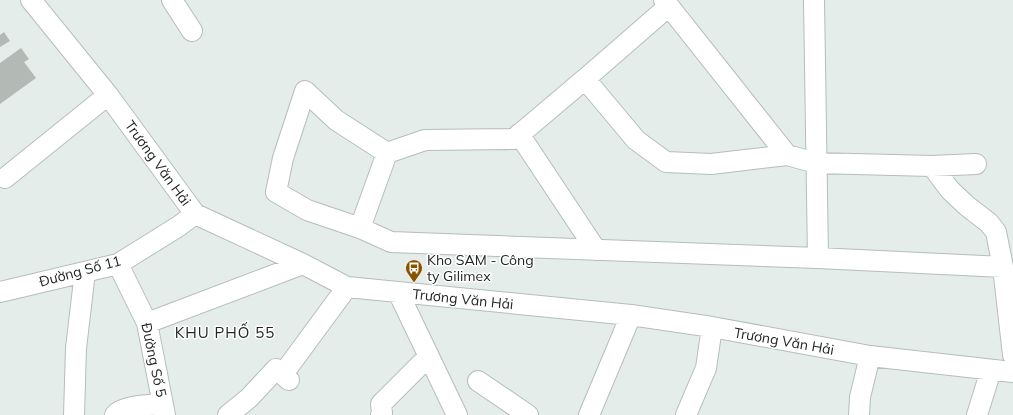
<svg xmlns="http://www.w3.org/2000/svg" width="1013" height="415" font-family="Mulish,sans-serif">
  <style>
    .building { fill: #b3b9b5 }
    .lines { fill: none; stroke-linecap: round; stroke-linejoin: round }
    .minor-casing { stroke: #b6bdbb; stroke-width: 22 }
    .minor { stroke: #fff; stroke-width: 20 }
    .labels { text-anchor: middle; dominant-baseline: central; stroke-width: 3; stroke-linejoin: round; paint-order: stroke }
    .street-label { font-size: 14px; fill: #222524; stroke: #fff }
    .poi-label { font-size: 14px; fill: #222524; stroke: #fff; text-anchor: start }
    .neighbourhood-label { font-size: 15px; letter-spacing: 1px; fill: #222524; stroke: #fff }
  </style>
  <rect width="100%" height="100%" fill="#e5edeb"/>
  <path class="building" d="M 4,32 L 10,41 L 0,47 L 0,35 Z
    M 21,48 L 29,59 L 24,62 L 36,78 L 0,104 L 0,63 Z"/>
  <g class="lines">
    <g class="minor-casing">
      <path id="minor" d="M 31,0 L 108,95 L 195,214 L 303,264 L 347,287 L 631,315 L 712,327 L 870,356 L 1013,372
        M 172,0 L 192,31
        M 664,0 L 787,155 L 816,163 L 932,166 L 976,164
        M 814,0 L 818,258
        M 585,79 L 669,6
        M 519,134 L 596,250
        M 387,153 L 336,120 L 305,91 L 283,158 L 276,192 L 307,210 L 360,228 L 391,242 L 818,258 L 1003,267
        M 932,166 L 950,190 L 967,206 L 989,223 L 996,232 L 1003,267 L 1013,355
        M 5,178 L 108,95
        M 360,228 L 387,153 L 425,140 L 514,139 L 585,79 L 636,140 L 666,162 L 711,164 L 787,155
        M 118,264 L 147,323 L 165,415
        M 0,292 L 118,264 L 179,226 L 195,214
        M 398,292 L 457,415
        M 147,323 L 303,264
        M 283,374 L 347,287
        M 478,381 L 528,415
        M 74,415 L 76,348 L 85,272
        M 115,415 C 123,405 151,405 163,404
        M 228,415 L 249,398 L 276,369 L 278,370 L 289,380
        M 381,415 L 382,413 L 381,404 L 429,356
        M 589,415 L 631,315
        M 686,415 L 706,368 L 712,327
        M 859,415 L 860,397 L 870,356
        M 977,415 L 991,370"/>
    </g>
    <use href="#minor" class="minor"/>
  </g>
  <defs>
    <g id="bus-pin" transform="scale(0.9)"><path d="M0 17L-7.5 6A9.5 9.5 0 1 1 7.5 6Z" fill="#885300" stroke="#fff"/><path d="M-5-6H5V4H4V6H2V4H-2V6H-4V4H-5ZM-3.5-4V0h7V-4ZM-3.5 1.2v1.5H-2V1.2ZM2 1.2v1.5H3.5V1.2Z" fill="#fff"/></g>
  </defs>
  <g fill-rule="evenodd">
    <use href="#bus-pin" x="414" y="268"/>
  </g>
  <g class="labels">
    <g class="street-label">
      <text transform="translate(158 163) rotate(54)">Trương Văn Hải</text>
      <text transform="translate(80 271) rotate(-15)">Đường Số 11</text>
      <text transform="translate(463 299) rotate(6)">Trương Văn Hải</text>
      <text transform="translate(784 341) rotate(10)">Trương Văn Hải</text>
      <text transform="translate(154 360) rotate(78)">Đường Số 5</text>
    </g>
    <g class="poi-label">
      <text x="427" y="260">Kho SAM - Công<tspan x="427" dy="16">ty Gilimex</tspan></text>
    </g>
    <g class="neighbourhood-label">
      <text x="225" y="332">KHU PHỐ 55</text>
    </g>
  </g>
</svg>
